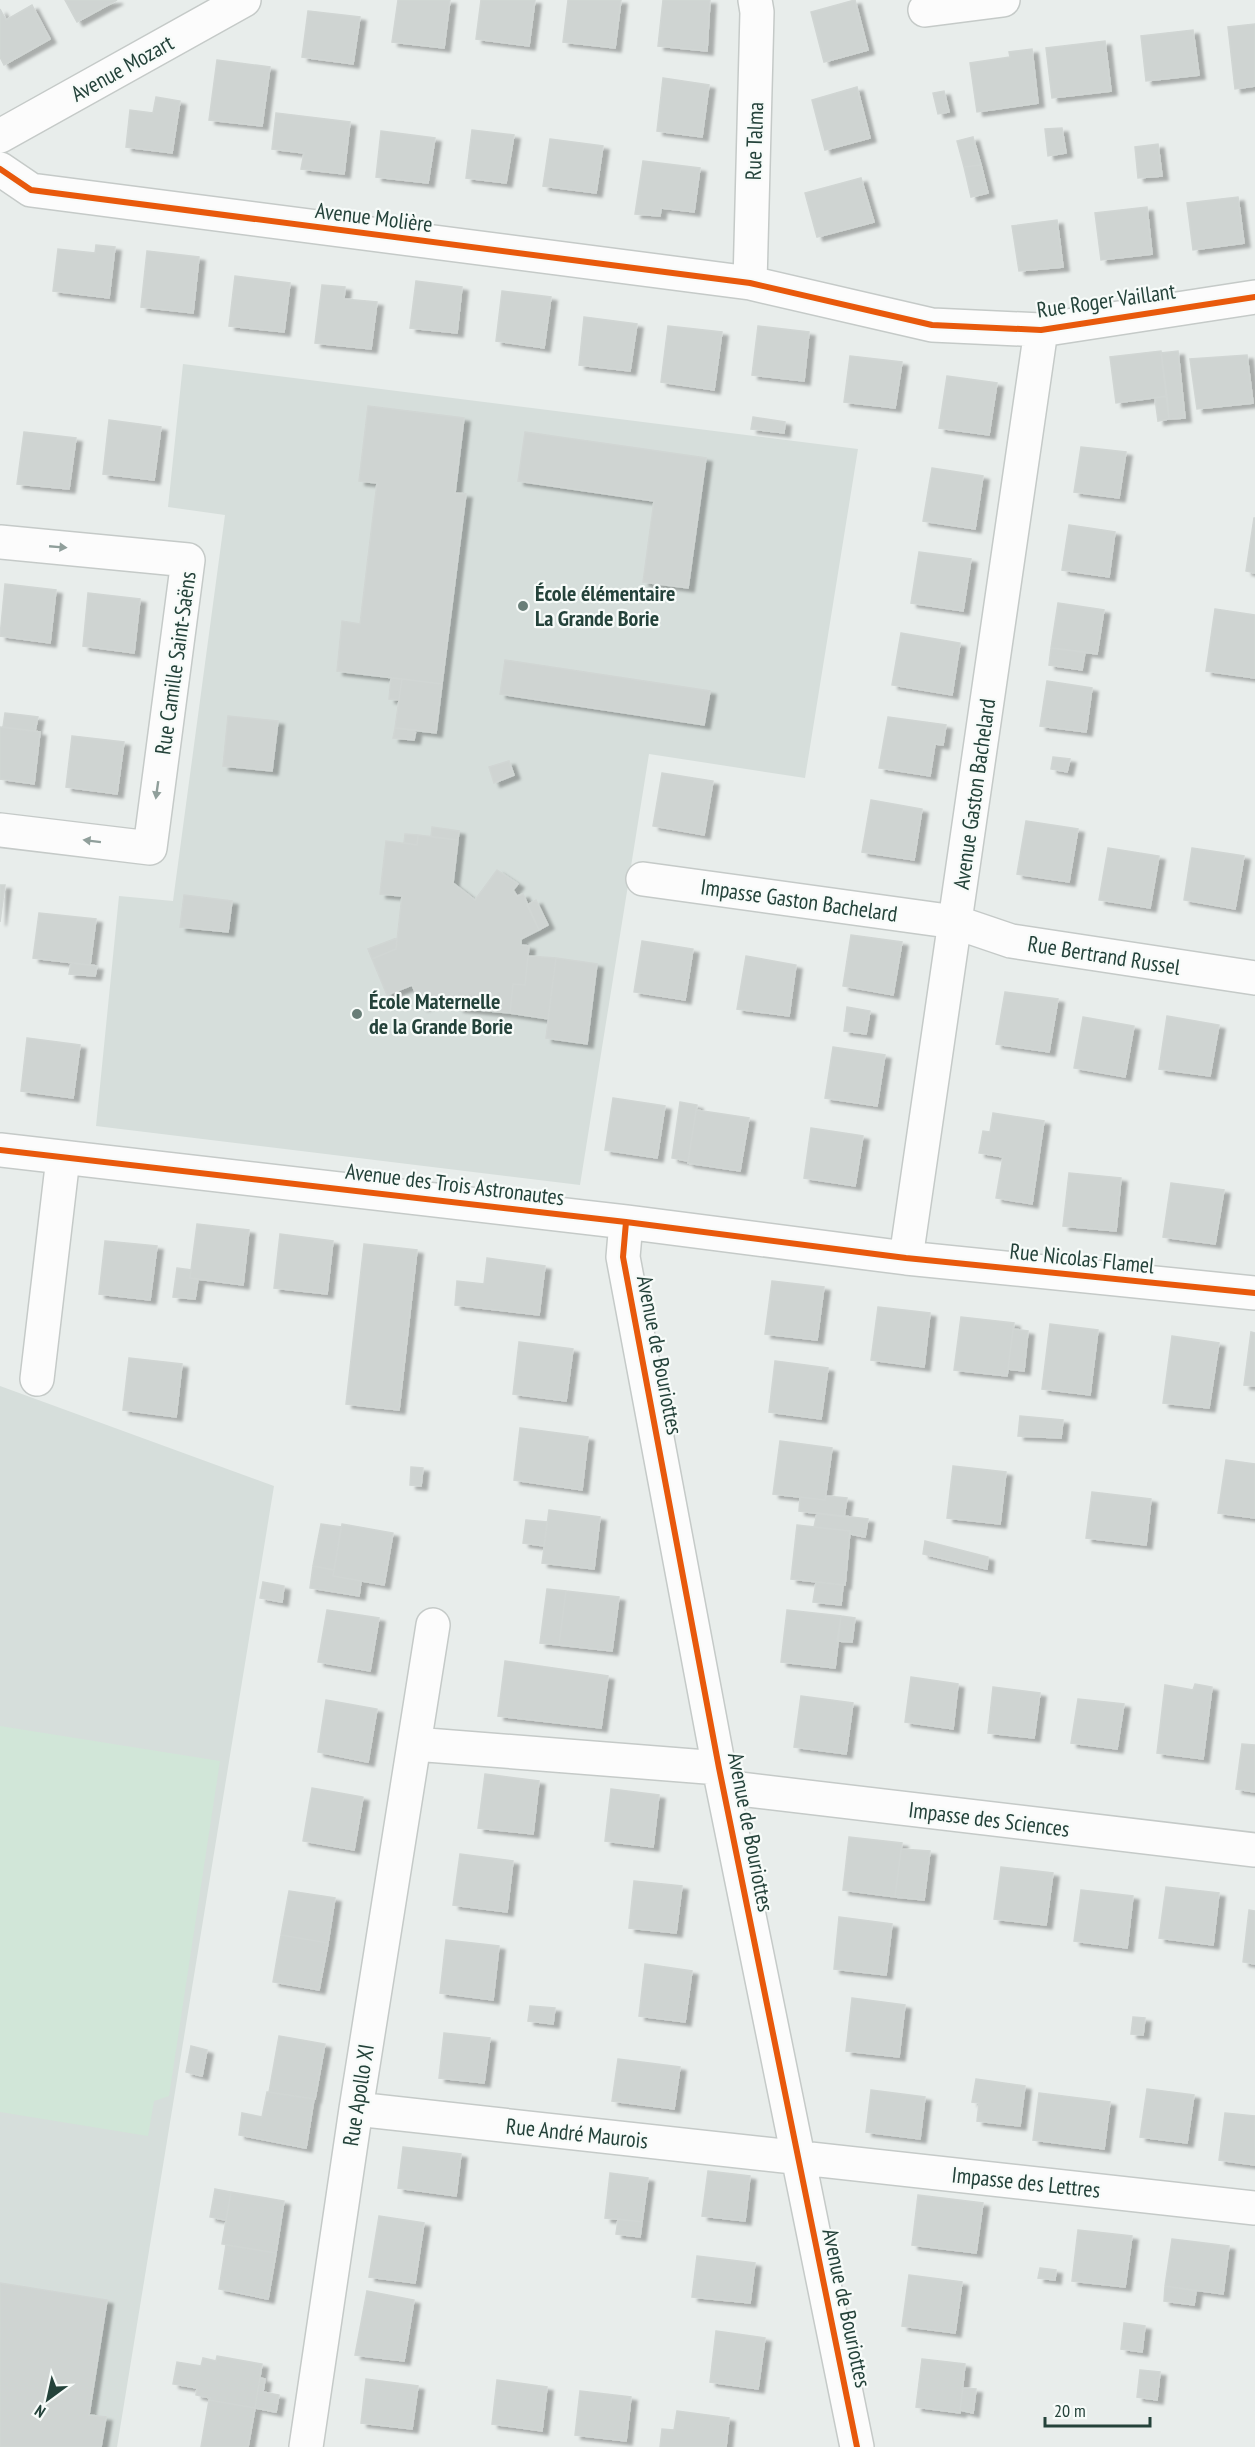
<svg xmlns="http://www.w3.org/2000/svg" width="1255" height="2447" font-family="'PT Sans Narrow',sans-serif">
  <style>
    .built { fill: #d6dedb }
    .green { fill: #d1e6d8 }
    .building { fill: #cfd4d2; stroke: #d1d6d4; stroke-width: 1.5; filter: url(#shadow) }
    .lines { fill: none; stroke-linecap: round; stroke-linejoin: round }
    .minor-casing { stroke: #c5cac8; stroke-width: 36 }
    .minor { stroke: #fcfcfc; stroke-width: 33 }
    .cycleway-casing { stroke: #f7fbf9; stroke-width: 10 }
    .cycleway { stroke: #e8590c; stroke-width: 6 }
    .oneway { fill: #909f9b }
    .poi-dot { fill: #697e78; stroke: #f7fbf9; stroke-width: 2 }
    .labels { text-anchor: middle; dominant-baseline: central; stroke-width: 4.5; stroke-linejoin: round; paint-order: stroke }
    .street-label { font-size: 22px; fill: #24423a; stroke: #f7fbf9 }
    .poi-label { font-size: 22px; font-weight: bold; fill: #24423a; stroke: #f7fbf9; text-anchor: start }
  </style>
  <defs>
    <filter id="shadow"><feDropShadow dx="6" dy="4" stdDeviation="1.5" flood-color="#0004"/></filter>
  </defs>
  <rect width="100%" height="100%" fill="#e8edeb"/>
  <path class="built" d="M 183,364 L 858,449 L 805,778 L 649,754 L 580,1185 L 96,1126 L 119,896 L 173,901 L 225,515 L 168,507 Z
    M 0,1386 L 274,1486 L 117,2447 L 0,2447 Z"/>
  <path class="green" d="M 0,1726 L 220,1761 L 169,2096 L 154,2101 L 148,2136 L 0,2112 Z"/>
  <path class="building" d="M 65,0 L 117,0 L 77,22 Z
    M 398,0 L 450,0 L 444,48 L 392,42 Z
    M 481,0 L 535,0 L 529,46 L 476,39 Z
    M 568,0 L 621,0 L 615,48 L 563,42 Z
    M 663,0 L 710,0 L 707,51 L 658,46 Z
    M 855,0 L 868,50 L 824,62 L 811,12 Z
    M 32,5 L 50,39 L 4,65 L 0,57 L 0,9 L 6,20 Z
    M 308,11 L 360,17 L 353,64 L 302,57 Z
    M 1255,24 L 1255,86 L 1235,89 L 1228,27 Z
    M 1193,30 L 1199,75 L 1146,81 L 1141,36 Z
    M 1105,41 L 1111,91 L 1052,98 L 1046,48 Z
    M 1032,49 L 1038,103 L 977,112 L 970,63 L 1010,57 L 1009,52 Z
    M 217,60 L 270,67 L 262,126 L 209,120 Z
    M 663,78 L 709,85 L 702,137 L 657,131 Z
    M 857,87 L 870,138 L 825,150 L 812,100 Z
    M 944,91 L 949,112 L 938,114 L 933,93 Z
    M 156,97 L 180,101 L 172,153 L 126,147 L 130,110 L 153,113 Z
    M 276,113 L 350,122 L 344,174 L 301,169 L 304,153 L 272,149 Z
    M 1062,128 L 1066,153 L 1048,156 L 1045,129 Z
    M 472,130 L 514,135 L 506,183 L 466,178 Z
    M 381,131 L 435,138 L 428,183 L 376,177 Z
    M 973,137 L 981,165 L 964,167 L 957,141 Z
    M 550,139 L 603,146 L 596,193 L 543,186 Z
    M 1158,144 L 1162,176 L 1138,178 L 1135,147 Z
    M 643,161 L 700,168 L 694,212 L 661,208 L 660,216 L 635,214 Z
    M 981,165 L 988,193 L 971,197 L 964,167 Z
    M 861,178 L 874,222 L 817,237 L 805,193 Z
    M 1238,197 L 1244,243 L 1193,250 L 1187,203 Z
    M 1147,207 L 1152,254 L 1101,260 L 1095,213 Z
    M 1057,220 L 1063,267 L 1019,271 L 1012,226 Z
    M 96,245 L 115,247 L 109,298 L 53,291 L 58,249 L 95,253 Z
    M 147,251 L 199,257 L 193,313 L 141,307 Z
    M 235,276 L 290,283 L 284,332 L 229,326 Z
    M 416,281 L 462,287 L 457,333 L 410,328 Z
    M 322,285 L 345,287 L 344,299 L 377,302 L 371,349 L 315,343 Z
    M 502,291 L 551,297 L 544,348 L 496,341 Z
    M 584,317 L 637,324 L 630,371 L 579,365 Z
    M 668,326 L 722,332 L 714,390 L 661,382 Z
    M 758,326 L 809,332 L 804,381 L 752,375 Z
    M 1161,351 L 1167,396 L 1116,403 L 1110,357 Z
    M 1178,351 L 1185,418 L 1169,419 L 1161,353 Z
    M 1247,355 L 1253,403 L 1197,409 L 1190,359 Z
    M 850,356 L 902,362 L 895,408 L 844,402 Z
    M 947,376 L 997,383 L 989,435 L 939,428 Z
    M 1167,396 L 1169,419 L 1158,421 L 1155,398 Z
    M 368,406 L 464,418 L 455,493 L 466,494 L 442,684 L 337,671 L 342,621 L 360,624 L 377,483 L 359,481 Z
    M 753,417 L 785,422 L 784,433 L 751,429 Z
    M 109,420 L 161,427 L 154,480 L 103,474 Z
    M 24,432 L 76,438 L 69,489 L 17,484 Z
    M 525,432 L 706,458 L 688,588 L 643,582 L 654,501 L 518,481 Z
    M 1081,447 L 1126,452 L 1119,498 L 1074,492 Z
    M 932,468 L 983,476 L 975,529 L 923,521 Z
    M 1254,518 L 1255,518 L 1255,573 L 1246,571 Z
    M 1069,525 L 1115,532 L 1109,577 L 1062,570 Z
    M 919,552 L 971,559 L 963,611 L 911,603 Z
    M 5,584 L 56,590 L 50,643 L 0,636 Z
    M 88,593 L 140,599 L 134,653 L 83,646 Z
    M 1058,603 L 1104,610 L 1097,654 L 1051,648 Z
    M 1215,609 L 1255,615 L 1255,678 L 1206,671 Z
    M 901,633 L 960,643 L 952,695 L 892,685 Z
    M 1051,648 L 1085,652 L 1082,670 L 1049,665 Z
    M 505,660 L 710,691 L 704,725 L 500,694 Z
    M 391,678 L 402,679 L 399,700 L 389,699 Z
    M 402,679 L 442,684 L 436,733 L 395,728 Z
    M 1047,681 L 1092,688 L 1086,732 L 1040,726 Z
    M 5,713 L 38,717 L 35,731 L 3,727 Z
    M 228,716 L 278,721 L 272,771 L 223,766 Z
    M 888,717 L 946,725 L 943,745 L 935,744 L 930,776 L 879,768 Z
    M 0,727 L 40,732 L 34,784 L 0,779 Z
    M 395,728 L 416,730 L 414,740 L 393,738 Z
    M 72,736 L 124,742 L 117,794 L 66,787 Z
    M 1053,757 L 1070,759 L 1067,772 L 1051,769 Z
    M 509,761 L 514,775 L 494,783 L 489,767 Z
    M 662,773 L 713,781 L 704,835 L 653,826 Z
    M 871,800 L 922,809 L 914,860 L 862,852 Z
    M 1026,821 L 1078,829 L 1069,882 L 1017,874 Z
    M 432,827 L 459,831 L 458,840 L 431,837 Z
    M 405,834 L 418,835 L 417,845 L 404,843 Z
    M 418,835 L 458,840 L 453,883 L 475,900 L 497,870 L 518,884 L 513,890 L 517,896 L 523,894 L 539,930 L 521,939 L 521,945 L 529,946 L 525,985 L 513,984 L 510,1013 L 458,1008 L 452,994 L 422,1007 L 412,985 L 387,995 L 372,959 L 396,949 L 402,896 L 380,894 L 386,841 L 417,845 Z
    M 1108,848 L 1159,856 L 1150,908 L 1099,900 Z
    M 1192,848 L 1244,856 L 1235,909 L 1184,900 Z
    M 0,885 L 5,885 L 0,922 Z
    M 184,895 L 232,901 L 228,932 L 180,927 Z
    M 536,900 L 548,925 L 539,930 L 527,905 Z
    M 39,913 L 96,919 L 90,965 L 33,958 Z
    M 851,935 L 902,942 L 893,995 L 843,986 Z
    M 397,938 L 396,949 L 372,959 L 368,949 Z
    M 642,941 L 693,949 L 685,1000 L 634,992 Z
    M 528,956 L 556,958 L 548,1019 L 510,1013 L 513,984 L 525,985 Z
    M 746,956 L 796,965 L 789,1016 L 737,1009 Z
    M 556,958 L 597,964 L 587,1044 L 546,1038 Z
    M 71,963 L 97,966 L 95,976 L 69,974 Z
    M 1005,992 L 1058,999 L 1049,1052 L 996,1044 Z
    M 847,1007 L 870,1011 L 866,1034 L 844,1031 Z
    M 1167,1016 L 1219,1025 L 1210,1076 L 1159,1069 Z
    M 1083,1017 L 1134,1026 L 1125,1077 L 1074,1068 Z
    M 27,1038 L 80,1045 L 73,1098 L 21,1091 Z
    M 833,1047 L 885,1055 L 877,1106 L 825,1098 Z
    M 613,1098 L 665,1106 L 657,1158 L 605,1150 Z
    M 680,1102 L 697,1105 L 688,1161 L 672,1158 Z
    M 696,1110 L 749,1118 L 740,1171 L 688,1163 Z
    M 993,1113 L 1044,1121 L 1032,1204 L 996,1198 L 1003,1157 L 979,1153 L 983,1131 L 990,1132 Z
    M 811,1128 L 863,1136 L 855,1186 L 804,1178 Z
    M 1069,1173 L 1121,1178 L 1116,1231 L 1063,1226 Z
    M 1171,1183 L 1224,1190 L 1215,1244 L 1163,1237 Z
    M 197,1224 L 249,1230 L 243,1285 L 190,1278 Z
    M 280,1234 L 333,1241 L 327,1294 L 274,1288 Z
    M 105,1241 L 157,1246 L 150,1300 L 99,1294 Z
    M 364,1244 L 417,1250 L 399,1410 L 346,1404 Z
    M 487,1258 L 545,1266 L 539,1315 L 455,1305 L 457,1281 L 484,1284 Z
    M 177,1268 L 191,1270 L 190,1278 L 198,1279 L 195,1299 L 173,1297 Z
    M 772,1281 L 824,1287 L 817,1340 L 765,1334 Z
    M 878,1307 L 930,1313 L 924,1367 L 871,1360 Z
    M 961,1317 L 1014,1323 L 1007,1376 L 954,1370 Z
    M 1050,1324 L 1098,1330 L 1090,1395 L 1042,1389 Z
    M 1013,1329 L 1028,1331 L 1024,1371 L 1008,1369 Z
    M 1251,1332 L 1255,1333 L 1255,1386 L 1244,1385 Z
    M 1172,1336 L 1219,1343 L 1209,1408 L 1163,1403 Z
    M 519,1342 L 573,1349 L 566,1401 L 513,1394 Z
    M 129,1358 L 182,1364 L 176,1417 L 123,1410 Z
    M 775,1361 L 828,1368 L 821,1419 L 769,1412 Z
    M 1020,1416 L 1063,1420 L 1061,1438 L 1018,1436 Z
    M 520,1428 L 588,1437 L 582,1490 L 514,1480 Z
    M 780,1441 L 832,1448 L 825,1500 L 773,1494 Z
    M 1226,1460 L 1255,1464 L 1255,1518 L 1218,1513 Z
    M 953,1466 L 1006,1472 L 1000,1524 L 947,1518 Z
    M 411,1467 L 423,1468 L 421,1486 L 410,1485 Z
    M 1092,1492 L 1151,1499 L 1146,1545 L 1086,1538 Z
    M 826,1496 L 847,1498 L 844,1517 L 799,1511 L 800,1497 L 825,1500 Z
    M 549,1510 L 600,1517 L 594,1569 L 542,1563 Z
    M 817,1513 L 868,1519 L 865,1537 L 850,1534 L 850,1531 L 814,1527 Z
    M 526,1520 L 547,1522 L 544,1546 L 523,1543 Z
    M 321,1524 L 341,1527 L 334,1570 L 313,1566 Z
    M 342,1524 L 393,1533 L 384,1585 L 333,1576 Z
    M 797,1525 L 850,1531 L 845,1585 L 791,1579 Z
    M 925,1541 L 988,1557 L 987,1569 L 923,1554 Z
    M 313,1566 L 334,1570 L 333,1576 L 361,1581 L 359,1596 L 310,1588 Z
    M 263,1582 L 284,1586 L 282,1602 L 260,1598 Z
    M 816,1582 L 843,1585 L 841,1605 L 813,1602 Z
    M 547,1589 L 566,1591 L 559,1645 L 540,1643 Z
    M 566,1591 L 619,1597 L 612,1651 L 559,1645 Z
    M 327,1610 L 379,1618 L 370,1671 L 318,1662 Z
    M 787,1610 L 841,1616 L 835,1668 L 781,1662 Z
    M 841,1616 L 855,1618 L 852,1642 L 837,1641 Z
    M 505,1661 L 608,1676 L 601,1728 L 498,1716 Z
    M 911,1677 L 958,1684 L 953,1729 L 905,1722 Z
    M 1195,1684 L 1212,1687 L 1203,1759 L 1157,1753 L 1165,1685 L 1193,1690 Z
    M 993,1687 L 1040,1693 L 1034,1738 L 988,1733 Z
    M 801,1696 L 853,1703 L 846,1754 L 794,1747 Z
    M 1078,1699 L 1124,1704 L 1117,1749 L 1071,1743 Z
    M 326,1700 L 377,1709 L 368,1762 L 318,1752 Z
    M 1242,1744 L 1255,1745 L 1255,1792 L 1236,1789 Z
    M 485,1774 L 539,1781 L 533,1834 L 478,1828 Z
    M 312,1788 L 363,1797 L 354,1850 L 303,1841 Z
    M 611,1789 L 659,1795 L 653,1847 L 605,1841 Z
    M 849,1837 L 902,1843 L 895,1897 L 843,1890 Z
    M 901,1849 L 930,1851 L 924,1900 L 895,1897 Z
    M 460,1854 L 513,1861 L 507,1912 L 453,1905 Z
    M 1001,1867 L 1053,1873 L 1046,1925 L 994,1919 Z
    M 634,1881 L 682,1886 L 676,1933 L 629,1928 Z
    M 1166,1887 L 1219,1893 L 1213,1945 L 1159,1938 Z
    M 1081,1890 L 1133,1896 L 1127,1948 L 1074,1941 Z
    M 289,1891 L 335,1898 L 328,1943 L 281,1935 Z
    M 1249,1910 L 1255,1911 L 1255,1964 L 1243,1962 Z
    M 839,1917 L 892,1924 L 886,1975 L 834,1969 Z
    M 281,1935 L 328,1943 L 319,1990 L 273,1982 Z
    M 446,1940 L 499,1946 L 493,2000 L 440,1993 Z
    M 645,1964 L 692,1971 L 685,2022 L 639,2016 Z
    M 852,1998 L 905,2005 L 899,2057 L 846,2051 Z
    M 530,2006 L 555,2008 L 553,2024 L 528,2021 Z
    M 1133,2017 L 1145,2018 L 1143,2035 L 1131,2034 Z
    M 444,2033 L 490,2038 L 484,2083 L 439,2078 Z
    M 279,2036 L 325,2044 L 315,2099 L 269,2092 Z
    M 191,2046 L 207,2050 L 202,2076 L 186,2072 Z
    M 618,2059 L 680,2067 L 674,2109 L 612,2101 Z
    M 976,2079 L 1025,2086 L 1020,2126 L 977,2121 L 979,2103 L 972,2102 Z
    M 1147,2089 L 1194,2095 L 1187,2143 L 1140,2137 Z
    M 871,2090 L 925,2097 L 920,2139 L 866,2132 Z
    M 267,2092 L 314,2099 L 306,2148 L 239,2135 L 242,2113 L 262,2117 Z
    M 1039,2093 L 1110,2102 L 1104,2149 L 1033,2140 Z
    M 1225,2113 L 1255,2116 L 1255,2165 L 1219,2160 Z
    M 403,2147 L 461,2154 L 456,2196 L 398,2188 Z
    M 708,2171 L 750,2176 L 745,2221 L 702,2216 Z
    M 610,2173 L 648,2178 L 642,2222 L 605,2218 Z
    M 215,2189 L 231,2192 L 226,2220 L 210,2217 Z
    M 231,2192 L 284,2201 L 276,2253 L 222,2244 Z
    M 918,2195 L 983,2203 L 976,2253 L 912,2245 Z
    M 379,2216 L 424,2223 L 415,2283 L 369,2277 Z
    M 618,2219 L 642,2222 L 640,2237 L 616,2234 Z
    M 1078,2230 L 1132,2236 L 1125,2287 L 1072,2281 Z
    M 1172,2239 L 1229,2246 L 1223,2294 L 1165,2286 Z
    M 226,2245 L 276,2253 L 268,2299 L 219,2289 Z
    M 697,2256 L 755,2263 L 750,2303 L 692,2297 Z
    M 1040,2268 L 1056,2270 L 1055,2280 L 1038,2278 Z
    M 909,2275 L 962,2282 L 955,2333 L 902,2326 Z
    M 0,2283 L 107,2300 L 89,2415 L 106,2417 L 101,2447 L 0,2447 Z
    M 1165,2286 L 1196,2291 L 1194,2305 L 1164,2301 Z
    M 367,2291 L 414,2300 L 404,2361 L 355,2355 Z
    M 1124,2323 L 1145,2326 L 1142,2352 L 1121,2349 Z
    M 716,2331 L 765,2338 L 758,2389 L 710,2382 Z
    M 217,2356 L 262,2364 L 255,2408 L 209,2400 L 210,2398 L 196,2395 L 197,2388 L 173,2384 L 177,2362 L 201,2366 L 203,2358 L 216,2361 Z
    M 922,2359 L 965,2364 L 960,2413 L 916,2407 Z
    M 1140,2370 L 1160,2372 L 1157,2400 L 1137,2397 Z
    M 260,2378 L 265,2379 L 263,2392 L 279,2395 L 276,2412 L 255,2408 Z
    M 366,2379 L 418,2386 L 412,2429 L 361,2423 Z
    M 497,2380 L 547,2387 L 542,2431 L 492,2424 Z
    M 963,2388 L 976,2389 L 973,2413 L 960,2410 Z
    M 580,2391 L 631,2397 L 626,2441 L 575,2435 Z
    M 209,2400 L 255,2408 L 248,2447 L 201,2447 Z
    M 677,2411 L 729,2418 L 726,2447 L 660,2447 L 662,2429 L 674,2430 Z"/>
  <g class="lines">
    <g class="minor-casing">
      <path id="minor" d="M 925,10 L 1003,0
        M 0,136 L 244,0
        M 0,169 L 31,190 L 750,283 L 932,325 L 1041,330 L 1255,297
        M 750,283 L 757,12 L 755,0
        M 0,542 L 188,560 L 150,848 L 0,830
        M 643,879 L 955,922 L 1011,941 L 1255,978
        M 0,1150 L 626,1222 L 906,1258 L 1255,1293
        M 626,1222 L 623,1257 L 719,1768 L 857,2447
        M 906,1258 L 1041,330
        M 37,1379 L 63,1158
        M 414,1744 L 719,1768
        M 723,1787 L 1255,1850
        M 356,2109 L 1255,2208
        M 306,2447 L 356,2109 L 433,1625"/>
    </g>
    <use href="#minor" class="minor"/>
    <g class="cycleway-casing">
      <path id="cycleway" d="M 0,169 L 31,190 L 750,283 L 932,325 L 1041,330 L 1255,297
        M 0,1150 L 626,1222 L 906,1258 L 1255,1293
        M 626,1222 L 623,1257 L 719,1768 L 857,2447"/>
    </g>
    <use href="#cycleway" class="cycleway"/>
  </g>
  <defs><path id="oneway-solid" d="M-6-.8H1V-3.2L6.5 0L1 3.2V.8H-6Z" transform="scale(1.5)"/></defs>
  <g class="oneway">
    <use href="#oneway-solid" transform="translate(58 547) rotate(5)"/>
    <use href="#oneway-solid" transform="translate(157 790) rotate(98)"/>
    <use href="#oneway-solid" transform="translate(92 841) rotate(-173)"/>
  </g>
  <g class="poi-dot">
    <circle cx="523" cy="606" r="6"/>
    <circle cx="357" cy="1014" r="6"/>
  </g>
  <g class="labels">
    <g class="street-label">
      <text transform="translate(122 68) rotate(-29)">Avenue Mozart</text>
      <text transform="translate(754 141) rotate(-88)">Rue Talma</text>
      <text transform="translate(374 217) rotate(7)">Avenue Molière</text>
      <text transform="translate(1106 300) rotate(-8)">Rue Roger Vaillant</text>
      <text transform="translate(175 663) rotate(-82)">Rue Camille Saint-Saëns</text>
      <text transform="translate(974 794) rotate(-82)">Avenue Gaston Bachelard</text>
      <text transform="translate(799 900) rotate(8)">Impasse Gaston Bachelard</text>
      <text transform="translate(1104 955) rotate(9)">Rue Bertrand Russel</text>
      <text transform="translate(455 1184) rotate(7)">Avenue des Trois Astronautes</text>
      <text transform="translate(1082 1258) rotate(6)">Rue Nicolas Flamel</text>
      <text transform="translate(660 1355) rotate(79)">Avenue de Bouriottes</text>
      <text transform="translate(989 1819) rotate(7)">Impasse des Sciences</text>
      <text transform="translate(751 1832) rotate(79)">Avenue de Bouriottes</text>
      <text transform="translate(358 2095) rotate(-81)">Rue Apollo XI</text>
      <text transform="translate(577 2133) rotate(6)">Rue André Maurois</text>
      <text transform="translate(1026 2182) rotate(6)">Impasse des Lettres</text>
      <text transform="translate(847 2308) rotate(78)">Avenue de Bouriottes</text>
    </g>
    <g class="poi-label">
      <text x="535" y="593">École élémentaire<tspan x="535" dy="25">La Grande Borie</tspan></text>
      <text x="369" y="1001">École Maternelle<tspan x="369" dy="25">de la Grande Borie</tspan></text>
    </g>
  </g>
  <g transform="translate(48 2399) rotate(213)" stroke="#f7fbf9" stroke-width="4.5" paint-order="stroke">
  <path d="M0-4.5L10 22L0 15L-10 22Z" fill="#24423a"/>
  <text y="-9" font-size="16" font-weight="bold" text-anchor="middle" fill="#24423a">N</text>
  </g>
  <path d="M1045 2417v9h105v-9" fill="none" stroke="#24423a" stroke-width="3"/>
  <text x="1054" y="2417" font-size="18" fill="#24423a" stroke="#f7fbf9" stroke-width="4.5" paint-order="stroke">20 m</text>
</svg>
